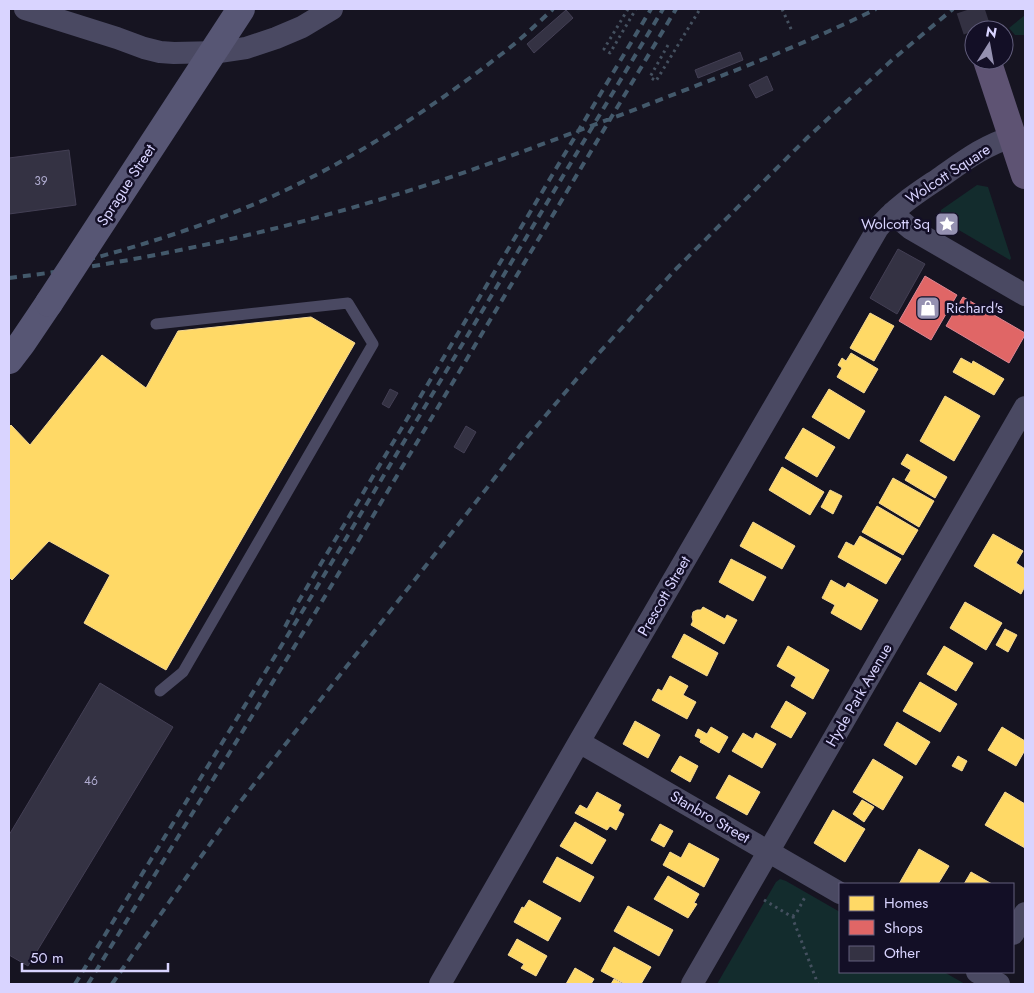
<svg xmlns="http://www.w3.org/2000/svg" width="1034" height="993" font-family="Jost,sans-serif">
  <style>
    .green { fill: #132c2d }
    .homes { fill: #ffd966; stroke: #f4d894 }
    .shops { fill: #e06666; stroke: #de8794 }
    .building { fill: #343243; stroke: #433f54 }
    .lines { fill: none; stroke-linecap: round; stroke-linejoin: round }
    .primary-tunnel { stroke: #333142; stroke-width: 28; stroke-dasharray: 28 14; stroke-linecap: butt }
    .path { stroke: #44505f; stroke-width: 3; stroke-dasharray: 2.5 4; stroke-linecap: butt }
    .service { stroke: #4a4962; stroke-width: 11 }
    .minor { stroke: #4a4962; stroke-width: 22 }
    .secondary { stroke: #575674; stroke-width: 28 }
    .primary { stroke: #5e5373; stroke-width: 28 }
    .rail { stroke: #43596b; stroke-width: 4; stroke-dasharray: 8 6; stroke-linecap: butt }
    .secondary-bridge { stroke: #575674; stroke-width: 28 }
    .labels { text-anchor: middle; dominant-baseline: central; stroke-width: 5; stroke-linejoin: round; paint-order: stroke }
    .number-label { font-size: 12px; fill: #b0acd0 }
    .street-label { font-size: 15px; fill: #d9d4ff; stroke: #130f26 }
    .poi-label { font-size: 15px; fill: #d9d4ff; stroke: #130f26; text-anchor: end }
  </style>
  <rect width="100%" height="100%" fill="#161421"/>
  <path class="green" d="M 1025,15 L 1025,35 L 1015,35 L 1009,28 Z
    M 977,185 L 988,187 L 1011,258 L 1010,260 L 940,219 L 941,210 Z
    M 780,879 L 786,881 L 840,912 L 840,972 L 944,972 L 965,984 L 717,984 L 776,882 Z"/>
  <path class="homes" d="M 870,313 L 894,326 L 874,361 L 850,348 Z
    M 311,317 L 355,343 L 166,670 L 84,623 L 110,575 L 49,541 L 12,580 L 9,577 L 9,427 L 11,425 L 30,445 L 102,355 L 146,388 L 178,331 Z
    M 851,353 L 878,369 L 864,393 L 837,377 L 842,368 L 838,365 L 842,358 L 846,361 Z
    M 961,358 L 972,364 L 973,361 L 1004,379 L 994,395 L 953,372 Z
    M 829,389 L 865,411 L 849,439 L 812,417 Z
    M 945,396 L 980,416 L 954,461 L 920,441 Z
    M 803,428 L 835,447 L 817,477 L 785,458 Z
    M 907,454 L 947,477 L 935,498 L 905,480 L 911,470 L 901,464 Z
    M 782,467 L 824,492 L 810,515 L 769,490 Z
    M 893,478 L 934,501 L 919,527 L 879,503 Z
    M 830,490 L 842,496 L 833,514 L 821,507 Z
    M 877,506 L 918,530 L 903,555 L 862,532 Z
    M 753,522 L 795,546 L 782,569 L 740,546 Z
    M 993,534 L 1023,551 L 1016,563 L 1025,569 L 1025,586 L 1021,594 L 974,566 Z
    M 860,536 L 901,559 L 886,584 L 838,557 L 846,542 L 854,546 Z
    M 731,559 L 766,577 L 753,601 L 719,582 Z
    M 831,580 L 845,588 L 848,583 L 878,600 L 861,630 L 831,613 L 835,605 L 822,598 Z
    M 965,602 L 1002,623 L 986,650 L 950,628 Z
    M 703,607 L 725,619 L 727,615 L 737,620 L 724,644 L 691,625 L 693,621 L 692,617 L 693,612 L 697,610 L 701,610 Z
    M 1005,629 L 1017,635 L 1008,652 L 996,645 Z
    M 684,634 L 718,653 L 707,676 L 672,657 Z
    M 788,646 L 829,670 L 813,699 L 791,686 L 796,677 L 777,666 Z
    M 944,646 L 973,663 L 956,691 L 927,674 Z
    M 670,676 L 688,686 L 683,695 L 696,702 L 687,719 L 652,700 L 658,689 L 662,691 Z
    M 920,682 L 957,704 L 940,732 L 903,711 Z
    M 786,701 L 806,713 L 791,738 L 771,727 Z
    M 635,721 L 660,735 L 648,758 L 623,744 Z
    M 897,722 L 930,742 L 916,765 L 884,745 Z
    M 711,727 L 728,737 L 719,753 L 700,742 L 701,739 L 695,736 L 698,729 L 707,734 Z
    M 1002,727 L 1025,741 L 1025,750 L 1016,766 L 988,750 Z
    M 743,733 L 753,739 L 756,733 L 776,744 L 762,768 L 732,751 Z
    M 680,756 L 698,766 L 690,782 L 671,771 Z
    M 958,756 L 967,761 L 962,771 L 952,766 Z
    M 873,759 L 903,777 L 883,810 L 853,792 Z
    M 729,775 L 760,792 L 747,815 L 716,798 Z
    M 597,792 L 621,805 L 618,811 L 624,814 L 616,830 L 610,826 L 607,830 L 575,813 L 580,805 L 587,809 Z
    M 1005,792 L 1025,804 L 1025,848 L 985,825 Z
    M 862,800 L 874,807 L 864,822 L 853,814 Z
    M 833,810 L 865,829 L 845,862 L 814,843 Z
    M 575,822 L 606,840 L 592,864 L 560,846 Z
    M 660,824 L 673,831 L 664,847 L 651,840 Z
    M 689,843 L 719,859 L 704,887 L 663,865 L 670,852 L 681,858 Z
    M 919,849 L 949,866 L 938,884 L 899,884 Z
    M 557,857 L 594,877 L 580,902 L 543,882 Z
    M 971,872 L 992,884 L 964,884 Z
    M 668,876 L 699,894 L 694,903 L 697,904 L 688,918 L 654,899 Z
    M 529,900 L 561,918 L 548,941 L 514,922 L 522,907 L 524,908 Z
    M 628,906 L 673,930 L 659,956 L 614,931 Z
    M 517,939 L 547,956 L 536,976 L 521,968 L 524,964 L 508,955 Z
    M 614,947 L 651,967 L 641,984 L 625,984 L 601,971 Z
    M 575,968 L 594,979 L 591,984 L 566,984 Z
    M 614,979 L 623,984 L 611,984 Z"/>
  <path class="shops" d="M 925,276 L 957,295 L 931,340 L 899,321 Z
    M 963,297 L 1025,333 L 1025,335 L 1009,363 L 946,326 Z"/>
  <path class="building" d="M 566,10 L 573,18 L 534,53 L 527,44 Z
    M 740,52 L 743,60 L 698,78 L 695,70 Z
    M 767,76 L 773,90 L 756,98 L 749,85 Z
    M 69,150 L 76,205 L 9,214 L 9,158 Z
    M 898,249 L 925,264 L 897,314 L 870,298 Z
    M 390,389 L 398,393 L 389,408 L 382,404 Z
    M 466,426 L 476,432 L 464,453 L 454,447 Z
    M 100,683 L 173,727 L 28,966 L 9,955 L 9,835 Z"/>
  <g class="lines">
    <path class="primary-tunnel" d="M 970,9 L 977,30"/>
    <path class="path" d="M 628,9 L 604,49 L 610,53 L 636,9
      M 782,9 L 792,31
      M 668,45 L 650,77 L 656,81 L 700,9
      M 764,900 L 789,915 L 793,916 L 797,912 L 805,897
      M 793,916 L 794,922 L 818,984"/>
    <path class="service" d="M 156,324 L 348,303 L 373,344 L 183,672 L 160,691"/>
    <path class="minor" d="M 25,9 L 117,38 L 144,48 L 160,52 L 174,53 L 219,52 L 246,48 L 276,38 L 302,27 L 332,9
      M 893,212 L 899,219 L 911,229 L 1025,295
      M 579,742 L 840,893
      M 1013,934 L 1025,913
      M 977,972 L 999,984
      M 440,984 L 579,742 L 878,228 C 896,206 919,192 941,177 C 964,161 985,145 1012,137
      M 692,984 L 1025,407"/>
    <path class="secondary" d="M 9,360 L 22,343 L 49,303"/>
    <path class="primary" d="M 987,60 L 1025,175"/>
    <path class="rail" d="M 87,260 C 150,243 213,223 273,196 C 354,159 429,110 499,56 C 518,42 536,25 553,9
      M 9,278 C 159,260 311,224 454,176 C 512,156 569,134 626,113 C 710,80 795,49 876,9
      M 285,627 L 297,604 L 651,9
      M 75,984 L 305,607 L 663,9
      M 88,984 L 315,613 L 676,9
      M 112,984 L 188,875 L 237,806 L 523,442 L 598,354 L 676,269 L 807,138 L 892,60 L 953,9"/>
    <path class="secondary-bridge" d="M 49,303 L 241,9"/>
  </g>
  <defs>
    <g id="sight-square" transform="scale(1.25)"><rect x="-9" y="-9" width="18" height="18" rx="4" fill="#9591b1" stroke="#130f26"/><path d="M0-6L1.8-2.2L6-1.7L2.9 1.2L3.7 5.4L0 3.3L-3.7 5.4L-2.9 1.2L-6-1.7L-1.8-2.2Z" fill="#fff"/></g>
    <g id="shop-square" transform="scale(1.25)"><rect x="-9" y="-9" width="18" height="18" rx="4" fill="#9591b1" stroke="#130f26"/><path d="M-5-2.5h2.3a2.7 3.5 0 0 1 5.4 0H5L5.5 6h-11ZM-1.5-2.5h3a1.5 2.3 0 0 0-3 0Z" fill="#fff"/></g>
  </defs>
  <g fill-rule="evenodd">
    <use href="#sight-square" x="947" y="224"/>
    <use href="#shop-square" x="928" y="308"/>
  </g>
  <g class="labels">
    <g class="number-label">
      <text x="41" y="181">39</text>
      <text x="91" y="781">46</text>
    </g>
    <g class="street-label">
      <text transform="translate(948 174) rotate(-33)">Wolcott Square</text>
      <text transform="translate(126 185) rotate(-57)">Sprague Street</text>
      <text transform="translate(664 596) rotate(-60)">Prescott Street</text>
      <text transform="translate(859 695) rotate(-60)">Hyde Park Avenue</text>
      <text transform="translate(710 817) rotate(30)">Stanbro Street</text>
    </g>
    <g class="poi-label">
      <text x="930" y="224">Wolcott Sq</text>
      <text x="946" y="308" text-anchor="start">Richard's</text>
    </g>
  </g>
  <rect width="1034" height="993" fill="none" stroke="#d9d4ff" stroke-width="20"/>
  <rect x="839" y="883" width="175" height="90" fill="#130f26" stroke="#625e7d"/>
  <rect x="849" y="896" width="25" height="15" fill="#ffd966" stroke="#625e7d"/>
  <text x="884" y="908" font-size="15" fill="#d9d4ff">Homes</text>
  <rect x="849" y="920" width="25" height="15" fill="#e06666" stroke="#625e7d"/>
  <text x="884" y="933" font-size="15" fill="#d9d4ff">Shops</text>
  <rect x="849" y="946" width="25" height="15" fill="#343243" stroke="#625e7d"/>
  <text x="884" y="958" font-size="15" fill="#d9d4ff">Other</text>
  <g transform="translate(989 45) rotate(11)"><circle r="24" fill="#130f26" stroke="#625e7d"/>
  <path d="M0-4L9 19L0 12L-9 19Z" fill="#9591b1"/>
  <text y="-8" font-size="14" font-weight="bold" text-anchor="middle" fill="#d9d4ff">N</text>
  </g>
  <path d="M22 963v8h146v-8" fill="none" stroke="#d9d4ff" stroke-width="2.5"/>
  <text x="30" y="963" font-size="15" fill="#d9d4ff" stroke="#130f26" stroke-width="4" paint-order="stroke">50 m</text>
</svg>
